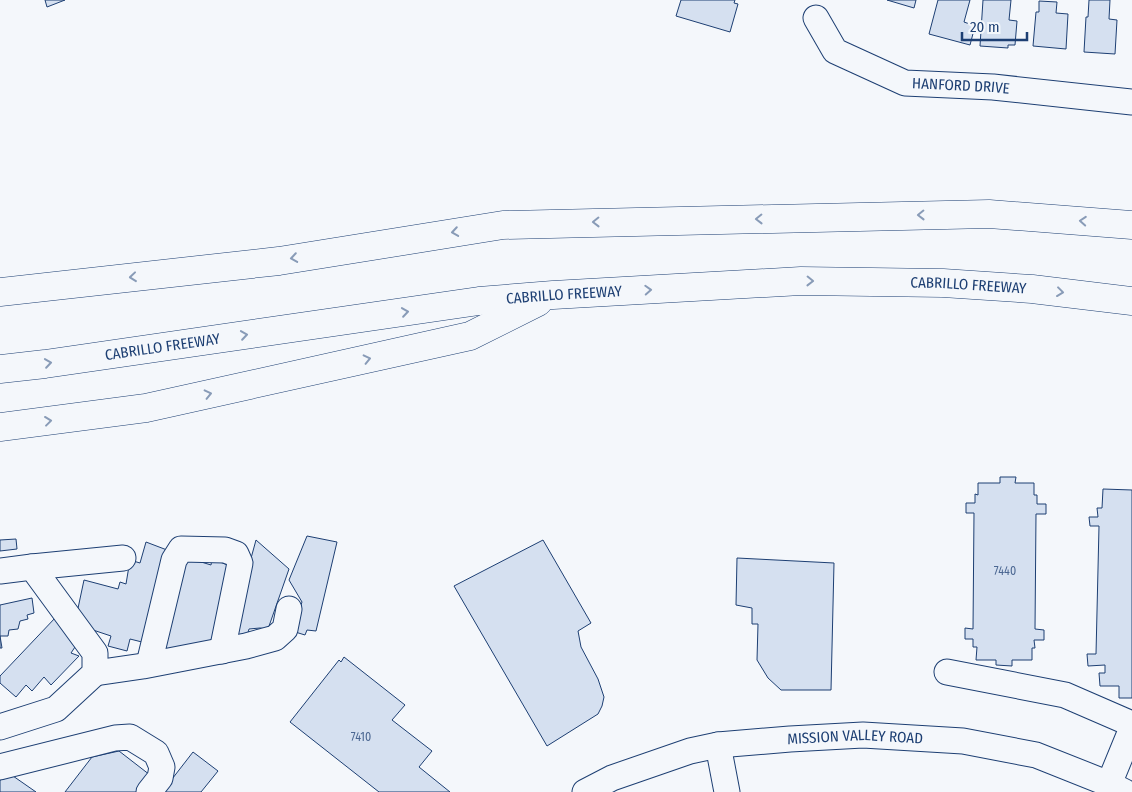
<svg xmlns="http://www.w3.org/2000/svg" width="1132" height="792" font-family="'Fira Sans Condensed',sans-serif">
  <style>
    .building { fill: #d5e0f0; stroke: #1d3f73 }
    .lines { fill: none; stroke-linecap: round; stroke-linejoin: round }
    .minor-casing { stroke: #1d3f73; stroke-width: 27 }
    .highway-casing { stroke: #1d3f73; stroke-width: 29 }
    .minor { stroke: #f4f7fb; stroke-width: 25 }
    .highway { stroke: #f4f7fb; stroke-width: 28 }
    .oneway { stroke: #889bb7 }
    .labels { text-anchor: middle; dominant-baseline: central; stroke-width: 4; stroke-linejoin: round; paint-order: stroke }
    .number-label { font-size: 12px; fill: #4b6792 }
    .street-label { font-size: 15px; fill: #1d3f73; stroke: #f4f7fb }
  </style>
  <rect width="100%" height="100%" fill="#f4f7fb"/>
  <path class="building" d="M 45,0 L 65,0 L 47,7 Z
    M 681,0 L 735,0 L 734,3 L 738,4 L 730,32 L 676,16 Z
    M 887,0 L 916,0 L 914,8 Z
    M 938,0 L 970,0 L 964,22 L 975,26 L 970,45 L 929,34 Z
    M 983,0 L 1011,0 L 1009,20 L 1017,21 L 1015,45 L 1008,45 L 1008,48 L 980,46 Z
    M 1089,0 L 1110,0 L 1109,19 L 1117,20 L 1115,54 L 1084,52 L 1086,17 L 1088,17 Z
    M 1039,1 L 1057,2 L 1056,13 L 1068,14 L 1066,49 L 1033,46 L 1036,12 L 1039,12 Z
    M 1000,477 L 1016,477 L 1015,483 L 1034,483 L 1034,495 L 1037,495 L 1037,504 L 1046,504 L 1046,514 L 1036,514 L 1035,629 L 1044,630 L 1044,640 L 1034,640 L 1035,648 L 1032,648 L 1032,660 L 1012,660 L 1012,666 L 996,665 L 996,660 L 976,660 L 977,647 L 973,647 L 973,639 L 965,639 L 965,628 L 973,629 L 974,513 L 966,513 L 966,503 L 975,503 L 975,494 L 978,495 L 978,483 L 1000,483 Z
    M 1103,489 L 1132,490 L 1132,698 L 1119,698 L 1119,686 L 1100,686 L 1099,673 L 1105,673 L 1105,665 L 1088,666 L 1087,654 L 1096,654 L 1099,526 L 1090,526 L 1089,517 L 1098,517 L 1097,508 L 1102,508 Z
    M 307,536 L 337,542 L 316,631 L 307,630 L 305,635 L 292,631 L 302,602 L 289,580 Z
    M 16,539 L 17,549 L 0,551 L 0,540 Z
    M 256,540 L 289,569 L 268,629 L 260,628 L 249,629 L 246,640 L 230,635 Z
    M 543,540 L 591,623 L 578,631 L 581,647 L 598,679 L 604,697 L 602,706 L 598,714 L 547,746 L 454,586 Z
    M 146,542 L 167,550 L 146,643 L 130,639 L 127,651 L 108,646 L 111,636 L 93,630 L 77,613 L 84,580 L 118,589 L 120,582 L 126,584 L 130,560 L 140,563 Z
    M 185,557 L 211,565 L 212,559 L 233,567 L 213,640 L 164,654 Z
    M 737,558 L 834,563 L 831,690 L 781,690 L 768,678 L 757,660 L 758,624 L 752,624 L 752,608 L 736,605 Z
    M 32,598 L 34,613 L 27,615 L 28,619 L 20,621 L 18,629 L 9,630 L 8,636 L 0,636 L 2,648 L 0,648 L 0,605 Z
    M 56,617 L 79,641 L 71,653 L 79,656 L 51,685 L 44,677 L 32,691 L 26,685 L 16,697 L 0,683 L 0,676 Z
    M 344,657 L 405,705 L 392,720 L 432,751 L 419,767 L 450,792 L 379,792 L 290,722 L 339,660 L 341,662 Z
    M 119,751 L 150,775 L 137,792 L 65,792 L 92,757 Z
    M 193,752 L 218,771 L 201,792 L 162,792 Z
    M 13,776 L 36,792 L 0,792 L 0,780 Z"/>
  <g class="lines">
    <g class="minor-casing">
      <g id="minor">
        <path id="s1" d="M 816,18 L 835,51 L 905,83 L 993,87 L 1132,102"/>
        <path d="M 32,567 L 123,558"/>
        <path d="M 0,571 L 32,567 L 95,653 L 95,673 L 56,709 L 0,727"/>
        <path d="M 149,664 L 174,560 L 181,549 L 225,550 L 236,554 L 240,563 L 222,651"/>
        <path d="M 947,672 L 1065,695 L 1132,724"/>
        <path d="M 95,673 L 143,666 L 246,646 L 275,638 L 285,629 L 289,609"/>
        <path d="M 718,745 L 727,792"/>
        <path d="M 0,767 L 115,738 L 130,737 L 156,753 L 162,767 L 160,778 L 149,792"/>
        <path d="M 1109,784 L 1132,728"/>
        <path id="s2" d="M 585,792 L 612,778 L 690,751 L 718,745 L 790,739 L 863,735 L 963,741 L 1036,755 L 1109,784 L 1125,792"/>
      </g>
    </g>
    <g class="highway-casing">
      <g id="highway">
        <path d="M 0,292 L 279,261 L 503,225 L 989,214 L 1132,225"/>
        <path id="s3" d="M 0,369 L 45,364 L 479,301 L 553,295 L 801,281 L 943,283 L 1032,289 L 1132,301"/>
        <path d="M 0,427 L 146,408 L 470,336 L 538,302"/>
      </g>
    </g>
    <use href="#minor" class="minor"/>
    <use href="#highway" class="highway"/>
  </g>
  <defs><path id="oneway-chevron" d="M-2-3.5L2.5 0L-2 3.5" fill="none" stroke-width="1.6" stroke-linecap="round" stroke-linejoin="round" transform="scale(1.25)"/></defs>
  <g class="oneway">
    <use href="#oneway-chevron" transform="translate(921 215) rotate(179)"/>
    <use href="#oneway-chevron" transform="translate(759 219) rotate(179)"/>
    <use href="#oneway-chevron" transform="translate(1083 221) rotate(-176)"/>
    <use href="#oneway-chevron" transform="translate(596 222) rotate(179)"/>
    <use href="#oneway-chevron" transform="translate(455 232) rotate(171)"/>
    <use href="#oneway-chevron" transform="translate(294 258) rotate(171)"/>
    <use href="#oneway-chevron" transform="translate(133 277) rotate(174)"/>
    <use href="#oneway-chevron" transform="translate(810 281) rotate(1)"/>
    <use href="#oneway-chevron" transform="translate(648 290) rotate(-3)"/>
    <use href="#oneway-chevron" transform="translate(1060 292) rotate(7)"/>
    <use href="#oneway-chevron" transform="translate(405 312) rotate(-8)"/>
    <use href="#oneway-chevron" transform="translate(244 335) rotate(-8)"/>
    <use href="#oneway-chevron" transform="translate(367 359) rotate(-13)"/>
    <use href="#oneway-chevron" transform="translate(48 363) rotate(-8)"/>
    <use href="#oneway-chevron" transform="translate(208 394) rotate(-13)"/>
    <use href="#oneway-chevron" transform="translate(48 421) rotate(-7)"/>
  </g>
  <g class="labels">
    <g class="number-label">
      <text x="1005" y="571">7440</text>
      <text x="361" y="737">7410</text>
    </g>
    <g class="street-label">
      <text stroke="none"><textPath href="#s1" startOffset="171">HANFORD DRIVE</textPath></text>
      <text stroke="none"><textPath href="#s3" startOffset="974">CABRILLO FREEWAY</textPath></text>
      <text stroke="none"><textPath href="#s3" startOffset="569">CABRILLO FREEWAY</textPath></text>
      <text stroke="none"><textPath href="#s3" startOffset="164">CABRILLO FREEWAY</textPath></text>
      <text stroke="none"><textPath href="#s2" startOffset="279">MISSION VALLEY ROAD</textPath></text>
    </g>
  </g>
  <path d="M962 32v8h65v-8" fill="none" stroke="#1d3f73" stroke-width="2.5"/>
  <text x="970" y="32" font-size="15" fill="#1d3f73" stroke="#f4f7fb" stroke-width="4" paint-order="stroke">20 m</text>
</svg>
